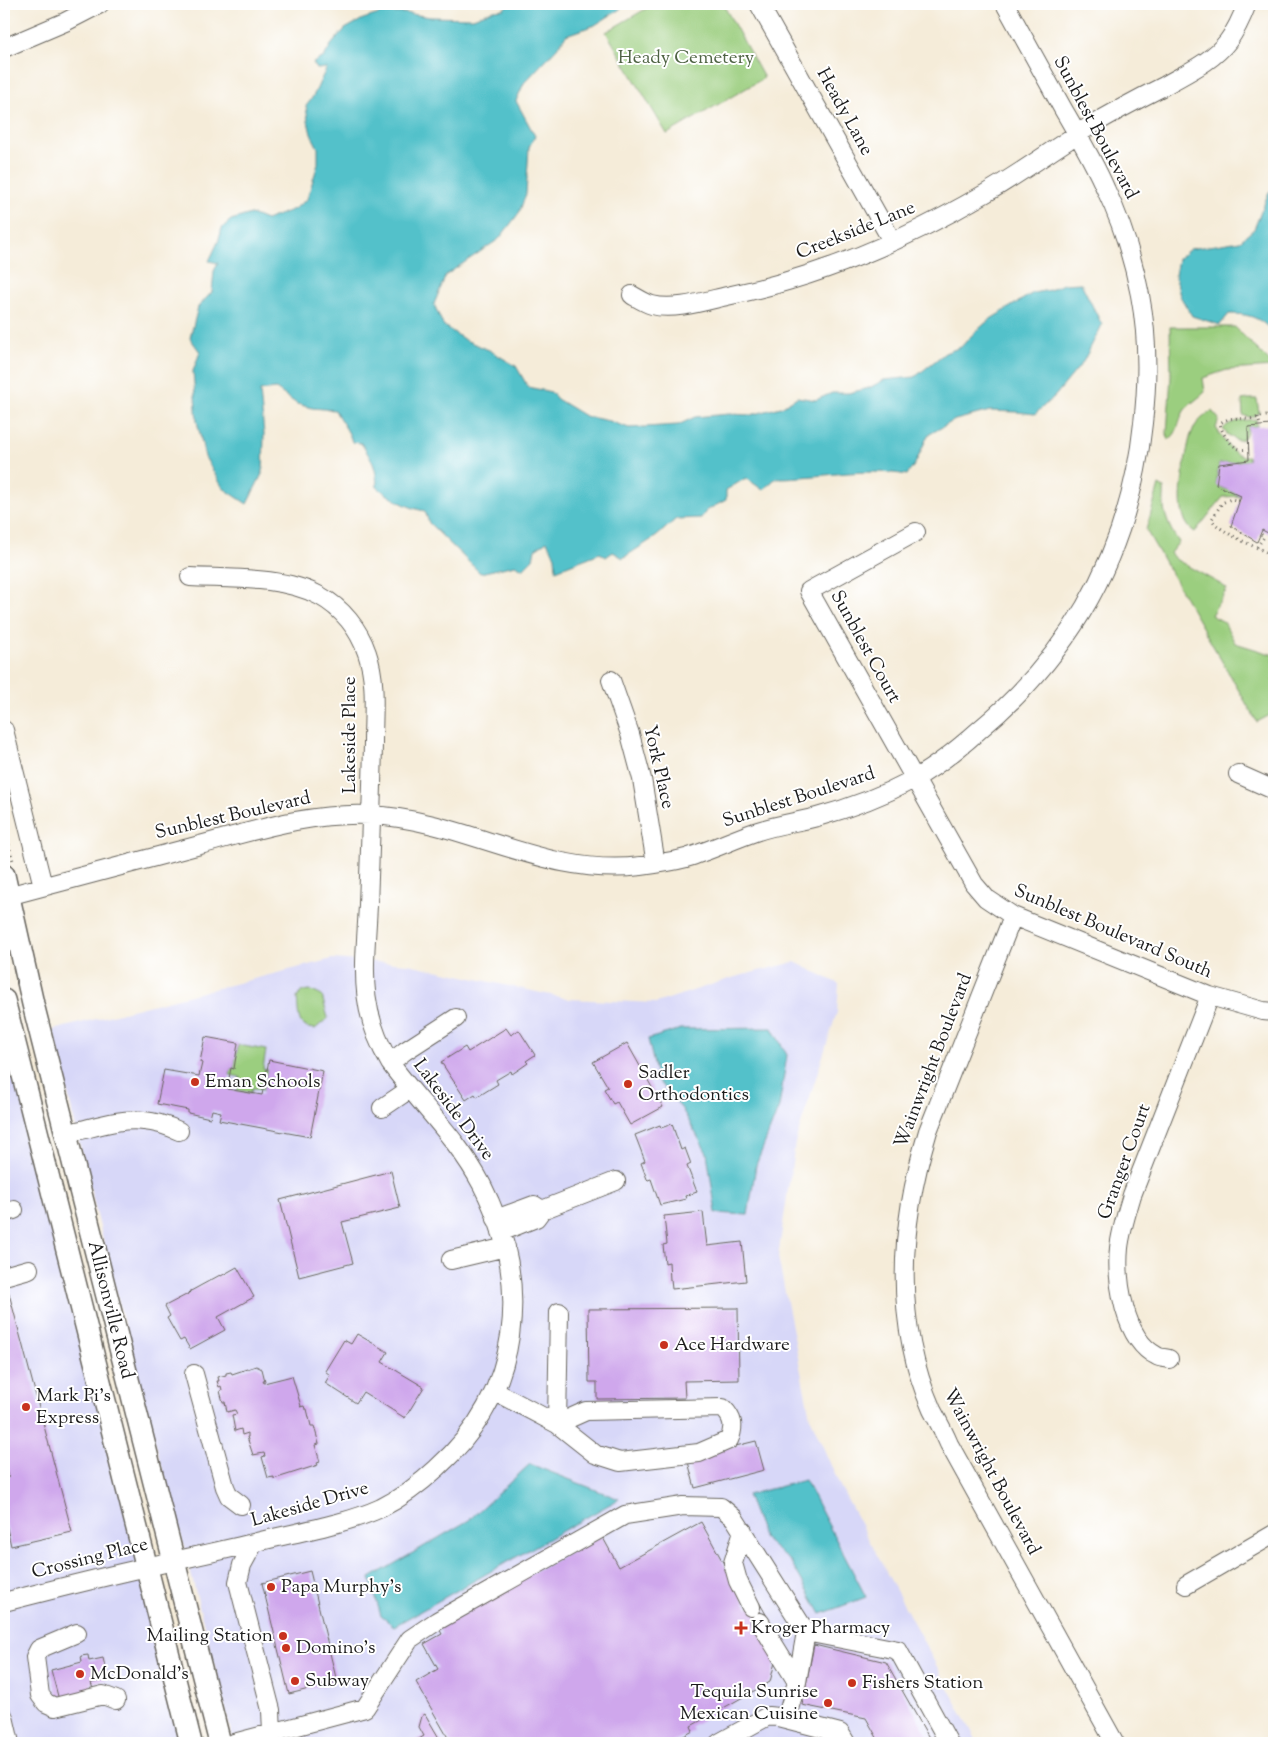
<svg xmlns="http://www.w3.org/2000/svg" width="1278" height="1747" font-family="'Sorts Mill Goudy',serif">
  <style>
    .built { fill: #d7d7f8 }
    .green { fill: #9bce7f; stroke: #5c754e }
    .water { fill: #53c1ca; stroke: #386e73 }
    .building { fill: #cfa7ec }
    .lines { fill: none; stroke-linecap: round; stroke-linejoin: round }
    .minor-casing { stroke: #68655e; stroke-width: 20 }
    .major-casing { stroke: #68655e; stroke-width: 24 }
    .path { stroke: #68655e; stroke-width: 3; stroke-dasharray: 1 4; stroke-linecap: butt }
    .minor { stroke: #fff; stroke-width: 18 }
    .major { stroke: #fff; stroke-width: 21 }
    .poi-dot { fill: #c8321e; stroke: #fff; stroke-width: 2 }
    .labels { text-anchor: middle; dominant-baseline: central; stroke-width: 4; stroke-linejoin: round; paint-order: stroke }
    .park-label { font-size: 19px; fill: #4f6344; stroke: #fff }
    .street-label { font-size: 19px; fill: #1c1c1c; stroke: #fff }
    .poi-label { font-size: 19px; fill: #1c1c1c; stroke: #fff; text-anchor: start }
  </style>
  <rect width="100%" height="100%" fill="#fff"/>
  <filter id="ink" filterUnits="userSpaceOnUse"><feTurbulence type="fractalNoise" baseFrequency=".02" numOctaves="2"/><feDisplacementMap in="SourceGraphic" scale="10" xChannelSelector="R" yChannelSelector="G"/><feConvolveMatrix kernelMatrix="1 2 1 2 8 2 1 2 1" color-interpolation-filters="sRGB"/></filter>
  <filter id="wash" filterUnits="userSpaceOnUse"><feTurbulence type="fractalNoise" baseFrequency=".0096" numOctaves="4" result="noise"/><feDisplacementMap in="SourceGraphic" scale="20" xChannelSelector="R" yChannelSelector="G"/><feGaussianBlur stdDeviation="1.12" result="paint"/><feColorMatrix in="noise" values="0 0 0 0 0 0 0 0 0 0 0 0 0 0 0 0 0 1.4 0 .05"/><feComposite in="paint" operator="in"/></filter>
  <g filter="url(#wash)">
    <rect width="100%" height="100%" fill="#f5ecd9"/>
    <path class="built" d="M 332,959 L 408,964 L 569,999 L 656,1003 L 735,977 L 795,962 L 839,984 L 837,1012 L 795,1143 L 778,1257 L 810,1417 L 840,1486 L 978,1743 L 234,1743 L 187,1558 L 141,1391 L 85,1167 L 53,1030 Z
      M 4,1024 L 186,1743 L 4,1743 Z"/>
    <path class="green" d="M 654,4 L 723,4 L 764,78 L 667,134 L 606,32 Z
      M 1170,327 L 1235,327 L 1272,364 L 1274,365 L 1274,367 L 1227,370 L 1203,378 L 1205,392 C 1199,398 1189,404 1184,411 C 1178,421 1179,434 1168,440 L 1167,433 L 1171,376 Z
      M 1249,399 L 1257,399 L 1259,413 C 1253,418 1249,418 1243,415 L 1242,400 Z
      M 1212,411 L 1219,419 L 1216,428 C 1224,439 1233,458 1248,456 L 1249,460 L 1219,464 L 1216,485 L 1241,496 L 1223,497 L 1195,532 C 1173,519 1183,477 1186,456 C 1188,448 1189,437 1193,430 C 1197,421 1204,416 1212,411 Z
      M 1256,419 L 1257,426 L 1248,427 L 1246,435 L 1242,440 L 1236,440 L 1227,434 L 1223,429 C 1231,419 1245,421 1256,419 Z
      M 1159,485 L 1164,488 C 1165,495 1163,501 1164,508 C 1166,520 1172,533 1179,542 L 1170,553 L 1175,559 L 1222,585 L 1227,589 L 1211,615 L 1224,622 L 1235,643 L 1274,655 L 1274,713 L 1257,722 L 1146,530 Z
      M 310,990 L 322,996 L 328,1018 L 315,1029 C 296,1028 299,1014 297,998 L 302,991 Z
      M 238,1045 L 266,1050 L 263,1069 L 267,1070 L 263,1090 L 252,1088 L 251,1093 L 237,1091 L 240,1077 L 230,1075 L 231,1068 L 234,1069 Z"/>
    <path class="water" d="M 508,4 L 628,4 L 595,25 L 566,35 L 557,48 L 524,83 L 516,101 L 535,136 L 529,147 L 526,194 L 519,213 L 499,239 L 446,275 L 434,304 L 443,325 L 465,340 L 489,350 L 516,366 L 528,387 L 551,392 L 557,399 L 585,416 L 609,421 L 629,428 L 678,425 L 695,417 L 729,414 L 751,415 L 781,407 L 797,397 L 816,400 L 832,393 L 849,393 L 869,388 L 884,380 L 915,377 L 945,353 L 961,347 L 973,334 L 989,320 L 1033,293 L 1050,290 L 1063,284 L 1081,283 L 1102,325 L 1083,362 L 1055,396 L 1035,414 L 1017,412 L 990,411 L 955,420 L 928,435 L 915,464 L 907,475 C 864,467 820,478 776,478 L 763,490 L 746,478 L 726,490 L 726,500 L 707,510 L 701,518 L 676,519 L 657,536 L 623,558 L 613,552 L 606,557 L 600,553 L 556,570 L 555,556 L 547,541 L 535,549 L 533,559 L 523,569 L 515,565 L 480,573 L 429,523 L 425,511 C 407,508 391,498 377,487 C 376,465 373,462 361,443 L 352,442 C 349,430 340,421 335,410 L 312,408 L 297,404 L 276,389 L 260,391 L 264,434 L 263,472 L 247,504 L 223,488 L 205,457 L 197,421 L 193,371 L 200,352 L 190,338 L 198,307 L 212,292 L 214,271 L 218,263 L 209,261 L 218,242 L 222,228 L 231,220 L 251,214 L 266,220 L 294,209 L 307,199 L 318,164 L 318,148 L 311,134 L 308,121 L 306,106 C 316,95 319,81 327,68 L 317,69 L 313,63 L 324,57 L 331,45 L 345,29 L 363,19 L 382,13 L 405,13 L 430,17 L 473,18 L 494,10 L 504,9 Z
      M 1274,187 L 1274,333 C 1260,318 1251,314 1229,314 L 1220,325 L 1192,316 L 1180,296 L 1175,275 L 1178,259 L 1190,249 L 1240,241 L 1254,229 L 1269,192 Z
      M 772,1028 L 787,1055 L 779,1107 L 756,1165 L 748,1215 L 716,1213 L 707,1153 L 682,1109 L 658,1081 L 648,1039 L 681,1029 Z
      M 530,1464 L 619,1499 L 394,1626 L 381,1616 L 370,1578 L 469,1520 Z
      M 805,1480 L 866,1597 L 821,1614 L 791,1562 L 764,1539 L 747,1495 Z"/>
    <g id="blocks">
      <path class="building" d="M 1271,425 L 1273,435 L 1274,435 L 1274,536 L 1262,530 L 1257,542 L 1231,526 L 1241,496 L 1216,485 L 1219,464 L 1249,460 L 1248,427 Z
        M 506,1028 L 511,1035 L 519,1030 L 535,1055 L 526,1061 L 528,1063 L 521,1068 L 512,1074 L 511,1071 L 496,1080 L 498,1084 L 477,1097 L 475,1094 L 466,1100 L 441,1062 L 465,1047 L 468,1052 Z
        M 205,1037 L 238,1043 L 234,1069 L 231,1068 L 227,1089 L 262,1095 L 269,1060 L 323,1071 L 310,1137 L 219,1120 L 221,1112 L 212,1110 L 210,1118 L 188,1113 L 188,1110 L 157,1104 L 164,1070 L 199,1076 L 202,1063 L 200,1062 Z
        M 627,1043 L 663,1107 L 630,1125 L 617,1102 L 613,1104 L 604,1089 L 608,1087 L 593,1062 Z
        M 672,1124 L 681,1150 L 685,1148 L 691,1164 L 687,1166 L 697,1192 L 685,1196 L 686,1199 L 660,1205 L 651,1179 L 648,1180 L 647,1179 L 641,1163 L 645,1161 L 635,1135 L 660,1125 L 661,1128 Z
        M 391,1171 L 400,1208 L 342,1222 L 353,1263 L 299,1277 L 280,1200 Z
        M 703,1212 L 707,1246 L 742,1242 L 746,1281 L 672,1289 L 671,1280 L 670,1280 L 669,1262 L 665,1263 L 663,1245 L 667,1244 L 664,1216 Z
        M 237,1267 L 254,1297 L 218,1317 L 225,1330 L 190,1349 L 184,1339 L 180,1341 L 167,1318 L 170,1316 L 165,1306 L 190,1293 L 189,1292 L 220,1275 L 221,1276 Z
        M 4,1286 L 7,1286 L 72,1532 L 11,1546 L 4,1515 L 4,1478 L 9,1477 L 4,1459 Z
        M 738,1308 L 739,1380 L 684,1381 L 685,1398 L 597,1399 L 597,1382 L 589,1382 L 588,1309 Z
        M 357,1334 L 388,1352 L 382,1362 L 424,1387 L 405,1418 L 363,1392 L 356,1403 L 325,1383 L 330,1375 L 325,1371 L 344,1340 L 351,1344 Z
        M 256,1366 L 262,1369 L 265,1381 L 263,1381 L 264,1383 L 292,1376 L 301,1406 L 300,1407 L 304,1406 L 305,1409 L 307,1409 L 311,1426 L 314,1426 L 319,1444 L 315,1445 L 320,1462 L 317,1463 L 318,1465 L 274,1479 L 274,1477 L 268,1478 L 262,1457 L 265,1456 L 264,1453 L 253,1455 L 247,1437 L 248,1437 L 248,1433 L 242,1435 L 241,1429 L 235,1431 L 232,1415 L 237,1414 L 235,1410 L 227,1412 L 225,1402 L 223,1402 L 220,1391 L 222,1390 L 221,1386 L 219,1387 L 217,1381 L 219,1381 L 218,1377 L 226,1375 L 226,1373 L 231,1372 L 232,1374 Z
        M 756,1441 L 764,1470 L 695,1488 L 687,1458 Z
        M 701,1522 L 748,1608 L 759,1602 L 768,1618 L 776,1658 L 770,1682 L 691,1726 L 693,1731 L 671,1743 L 451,1743 L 416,1682 L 438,1669 L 424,1644 L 442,1634 L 437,1625 L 602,1536 L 619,1567 Z
        M 310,1571 L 337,1682 L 289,1694 L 262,1583 Z
        M 814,1645 L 886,1662 L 932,1743 L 880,1743 L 866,1718 L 802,1705 Z
        M 88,1655 L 89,1661 L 103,1658 L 108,1679 L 91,1683 L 94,1692 L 59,1700 L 51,1670 L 82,1662 L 81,1656 Z
        M 425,1714 L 442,1743 L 412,1743 L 424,1736 L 419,1727 L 422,1716 Z"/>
    </g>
  </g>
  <g filter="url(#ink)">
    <use href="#blocks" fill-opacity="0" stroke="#68655e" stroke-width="1"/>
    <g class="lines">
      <g class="minor-casing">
        <path id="minor" d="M 759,4 L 892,241
          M 4,48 L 65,22 L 100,4
          M 632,295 C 639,299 645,303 652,305 C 674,311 705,301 727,296 C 817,278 906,240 986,193 C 1021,173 1053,149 1087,128 C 1112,113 1138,99 1164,86 C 1186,73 1212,62 1228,41 C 1237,29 1242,17 1247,4
          M 916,532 L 809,591 L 974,884 L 986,898 L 1013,916 L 1210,996 L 1263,1011 L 1274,1012
          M 611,680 L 630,734 L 642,779 L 656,864
          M 4,730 L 43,886
          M 1238,774 L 1274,790
          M 4,897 C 69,880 134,862 200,845 C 256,830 312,812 371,815 C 466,820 545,878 641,866 C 656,864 671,862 686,858 C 709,851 732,840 755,832 C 775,825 797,822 817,817 C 850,808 882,796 912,780 C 936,767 958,749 978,731 C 1075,651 1130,549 1143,423 C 1148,381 1148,337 1140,295 C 1133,259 1122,223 1106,190 C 1094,162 1078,135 1063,109 C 1044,74 1024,39 1005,4
          M 1013,916 L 928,1131 C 900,1223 892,1319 932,1410 C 938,1421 944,1432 949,1444 L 1115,1743
          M 390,1063 L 405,1051 L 456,1018
          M 382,1108 L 410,1089
          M 77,1131 C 98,1126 122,1118 144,1121 C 157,1122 168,1126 179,1131
          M 542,1210 L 616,1181
          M 4,1213 L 14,1210
          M 496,1219 L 534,1205 L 542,1210 L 536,1218 L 501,1232
          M 451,1260 L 506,1247
          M 4,1276 L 29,1269
          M 1169,1359 C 1165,1358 1160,1358 1157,1356 C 1124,1340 1116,1280 1119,1248 C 1121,1230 1127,1212 1132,1195 L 1210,996
          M 194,1374 L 225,1487 L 229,1496 L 241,1505
          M 494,1391 L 557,1424 L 595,1454 L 620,1462 L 699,1453 L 729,1440 C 735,1426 733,1418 723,1408 L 586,1411 L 557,1424 L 559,1312
          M 743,1531 L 733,1563 L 738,1581 L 751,1607
          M 254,1543 L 242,1565 L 238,1582 L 271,1710 L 272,1733 L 275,1743
          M 1186,1585 L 1274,1534
          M 4,1602 C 47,1591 90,1580 134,1570 C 176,1560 218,1552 261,1541 C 298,1532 346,1524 381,1508 C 401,1498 421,1483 437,1468 C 522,1392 532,1283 482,1185 C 458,1139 420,1104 390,1063 C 357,1007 365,967 368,905 C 370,851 372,797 373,743 C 373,713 377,682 367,653 C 359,629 342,608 320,596 C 284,576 230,579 190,577
          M 760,1622 L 797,1682
          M 77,1633 L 39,1649 L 35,1657 L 40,1695 L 46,1703 L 55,1707 L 103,1695 L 116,1700
          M 4,1717 L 10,1743
          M 786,1719 L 797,1682 L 806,1632 L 898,1650 L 949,1743
          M 234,1743 L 365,1708 L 410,1639 L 437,1621 L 625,1515 L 683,1506 L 721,1507 L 734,1518 L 806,1632
          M 719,1743 L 768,1716 L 778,1717 L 840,1733 L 846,1743"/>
      </g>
      <g class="major-casing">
        <path id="major" d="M 4,875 L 33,1004 L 220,1743
          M 4,1000 L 191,1743"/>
      </g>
      <path class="path" d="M 1258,417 L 1260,425
        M 1249,449 C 1246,449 1243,450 1240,449 C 1231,447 1221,432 1220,423 C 1232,416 1237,419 1249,419 C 1258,418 1265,415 1274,416
        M 1239,501 L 1231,499 L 1222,503 L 1212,519 C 1216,531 1261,549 1274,556
        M 1257,547 L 1264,537 L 1260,533
        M 4,825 L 13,861"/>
      <use href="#minor" class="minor"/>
      <use href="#major" class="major"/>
    </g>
  </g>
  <g class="poi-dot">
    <circle cx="195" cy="1082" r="5"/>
    <circle cx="628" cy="1084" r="5"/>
    <circle cx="664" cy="1345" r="5"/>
    <circle cx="26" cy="1407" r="5"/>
    <circle cx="271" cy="1587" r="5"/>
    <path d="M738.5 1620.5h5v5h5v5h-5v5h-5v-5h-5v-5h5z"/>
    <circle cx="283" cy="1636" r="5"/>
    <circle cx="286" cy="1648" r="5"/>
    <circle cx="80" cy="1674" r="5"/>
    <circle cx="295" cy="1681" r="5"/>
    <circle cx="852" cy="1683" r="5"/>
    <circle cx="828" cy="1703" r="5"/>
  </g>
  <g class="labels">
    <g class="park-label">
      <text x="686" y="58">Heady Cemetery</text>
    </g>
    <g class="street-label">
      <text transform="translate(844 112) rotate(61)">Heady Lane</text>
      <text transform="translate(1095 128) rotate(62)">Sunblest Boulevard</text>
      <text transform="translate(856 231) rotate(-22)">Creekside Lane</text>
      <text transform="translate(865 647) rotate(61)">Sunblest Court</text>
      <text transform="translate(350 735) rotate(-90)">Lakeside Place</text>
      <text transform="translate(658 767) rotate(77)">York Place</text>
      <text transform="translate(799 798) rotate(-18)">Sunblest Boulevard</text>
      <text transform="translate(233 816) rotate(-13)">Sunblest Boulevard</text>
      <text transform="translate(1113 932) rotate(23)">Sunblest Boulevard South</text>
      <text transform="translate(934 1061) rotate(-69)">Wainwright Boulevard</text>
      <text transform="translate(453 1110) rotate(53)">Lakeside Drive</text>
      <text transform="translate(1125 1162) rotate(-70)">Granger Court</text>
      <text transform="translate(110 1310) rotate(76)">Allisonville Road</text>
      <text transform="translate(991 1472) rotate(62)">Wainwright Boulevard</text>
      <text transform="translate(310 1505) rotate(-16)">Lakeside Drive</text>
      <text transform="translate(90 1559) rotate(-14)">Crossing Place</text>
    </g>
    <g class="poi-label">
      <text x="638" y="1073">Sadler<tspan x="638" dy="22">Orthodontics</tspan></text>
      <text x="205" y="1082">Eman Schools</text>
      <text x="674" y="1345">Ace Hardware</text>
      <text x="36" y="1396">Mark Pi's<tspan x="36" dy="22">Express</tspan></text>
      <text x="281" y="1587">Papa Murphy's</text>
      <text x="751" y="1628">Kroger Pharmacy</text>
      <text x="273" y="1636" text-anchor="end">Mailing Station</text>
      <text x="296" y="1648">Domino's</text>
      <text x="90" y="1674">McDonald's</text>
      <text x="305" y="1681">Subway</text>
      <text x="862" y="1683">Fishers Station</text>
      <text x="818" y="1692" text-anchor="end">Tequila Sunrise<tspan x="818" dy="22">Mexican Cuisine</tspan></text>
    </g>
  </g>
  <rect width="1278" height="1747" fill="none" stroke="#fff" stroke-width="20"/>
</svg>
